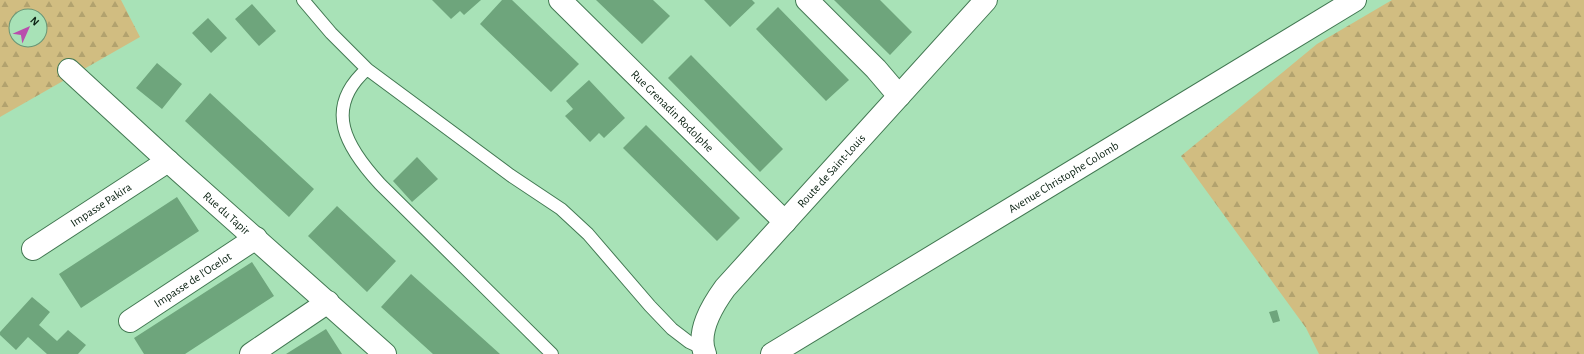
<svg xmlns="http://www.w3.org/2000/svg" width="1584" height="354" font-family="'Alegreya Sans',sans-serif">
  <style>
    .forest { fill: url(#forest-firs); fill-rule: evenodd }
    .building { fill: #6ea57c }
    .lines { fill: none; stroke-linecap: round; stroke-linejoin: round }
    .lane-casing { stroke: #427852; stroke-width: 14 }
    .street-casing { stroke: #427852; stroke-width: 24 }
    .secondary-casing { stroke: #427852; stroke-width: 24 }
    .lane { stroke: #fff; stroke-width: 12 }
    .street { stroke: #fff; stroke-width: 22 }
    .secondary { stroke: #fff; stroke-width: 22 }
    .labels { text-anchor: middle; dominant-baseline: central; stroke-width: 3.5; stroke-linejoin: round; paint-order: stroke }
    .street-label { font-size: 12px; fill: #0a2112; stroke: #a8e2b7 }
  </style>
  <defs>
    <pattern id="forest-firs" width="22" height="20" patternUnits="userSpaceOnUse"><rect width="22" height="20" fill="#d1bd81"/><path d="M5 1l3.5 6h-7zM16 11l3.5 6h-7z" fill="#b2a26e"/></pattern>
  </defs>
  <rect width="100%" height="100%" fill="#a8e2b7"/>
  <path class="forest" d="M 0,0 L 121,0 L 140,37 L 0,117 ZM 16,16 L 40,16 L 40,40 L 16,40 Z
    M 1392,0 L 1584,0 L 1584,354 L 1319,354 L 1306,328 L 1181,156 L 1317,44 Z"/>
  <path class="building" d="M 432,0 L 481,0 L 464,15 L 460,11 L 451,19 Z
    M 502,0 L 512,0 L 579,64 L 551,92 L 480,24 Z
    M 596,0 L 653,0 L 670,16 L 642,44 Z
    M 704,0 L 752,0 L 755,3 L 730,27 Z
    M 834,0 L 880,0 L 912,32 L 890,55 Z
    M 252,4 L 276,31 L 259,46 L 235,19 Z
    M 778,7 L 849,80 L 826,101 L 756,29 Z
    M 208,18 L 227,38 L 211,53 L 192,33 Z
    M 691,55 L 783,149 L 760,172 L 668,78 Z
    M 157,63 L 182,84 L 162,109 L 136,88 Z
    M 589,80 L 625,118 L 604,138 L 599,133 L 590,142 L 565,116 L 573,109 L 566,101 Z
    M 210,93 L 314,189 L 289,217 L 185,121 Z
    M 646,125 L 740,218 L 717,241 L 623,148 Z
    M 417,157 L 438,179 L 412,202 L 393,181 Z
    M 177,197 L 199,231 L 81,308 L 59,274 Z
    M 337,206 L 396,261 L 367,292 L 308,236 Z
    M 252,262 L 274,296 L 185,354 L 144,354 L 134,338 Z
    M 411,274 L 500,354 L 433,354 L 381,307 Z
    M 32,297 L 50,312 L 39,325 L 57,341 L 68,330 L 86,345 L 78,354 L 47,354 L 28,337 L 16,350 L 0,335 L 0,332 Z
    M 1277,310 L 1280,321 L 1273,323 L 1269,312 Z
    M 326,329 L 342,354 L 286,354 Z"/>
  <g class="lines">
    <g class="lane-casing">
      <path id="lane" d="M 303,0 L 331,33 L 367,69 L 510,175 L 561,209 L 588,234 L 650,306 L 672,329 L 689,342 L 702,348
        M 367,69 C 322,109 347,148 380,184 L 552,354"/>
    </g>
    <g class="street-casing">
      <g id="street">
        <path id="s1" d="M 560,0 L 785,222"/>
        <path d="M 807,0 L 876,69 L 899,96"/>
        <path id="s2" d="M 69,70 L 168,161 L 385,354"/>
        <path id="s3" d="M 33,249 L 168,161"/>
        <path id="s4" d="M 130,321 L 256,238"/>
        <path d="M 251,354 L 328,302"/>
        <path id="s5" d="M 705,354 C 696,332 712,306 725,288 L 986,0"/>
      </g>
    </g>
    <g class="secondary-casing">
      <g id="secondary">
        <path id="s6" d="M 772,354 L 1355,0"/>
      </g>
    </g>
    <use href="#lane" class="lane"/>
    <use href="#street" class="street"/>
    <use href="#secondary" class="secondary"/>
  </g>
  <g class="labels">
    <g class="street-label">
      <text stroke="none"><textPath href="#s1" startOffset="158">Rue Grenadin Rodolphe</textPath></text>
      <text stroke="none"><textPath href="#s5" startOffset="230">Route de Saint-Louis</textPath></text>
      <text stroke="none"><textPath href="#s6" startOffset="341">Avenue Christophe Colomb</textPath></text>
      <text stroke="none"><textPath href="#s3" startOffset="81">Impasse Pakira</textPath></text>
      <text stroke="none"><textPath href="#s2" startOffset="213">Rue du Tapir</textPath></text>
      <text stroke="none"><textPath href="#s4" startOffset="75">Impasse de l’Ocelot</textPath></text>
    </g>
  </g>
  <g transform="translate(28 28) rotate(45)"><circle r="19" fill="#a8e2b7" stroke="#699575"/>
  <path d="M0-3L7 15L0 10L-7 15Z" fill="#b94dad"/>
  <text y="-6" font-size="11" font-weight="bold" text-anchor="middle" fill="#0a2112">N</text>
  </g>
</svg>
